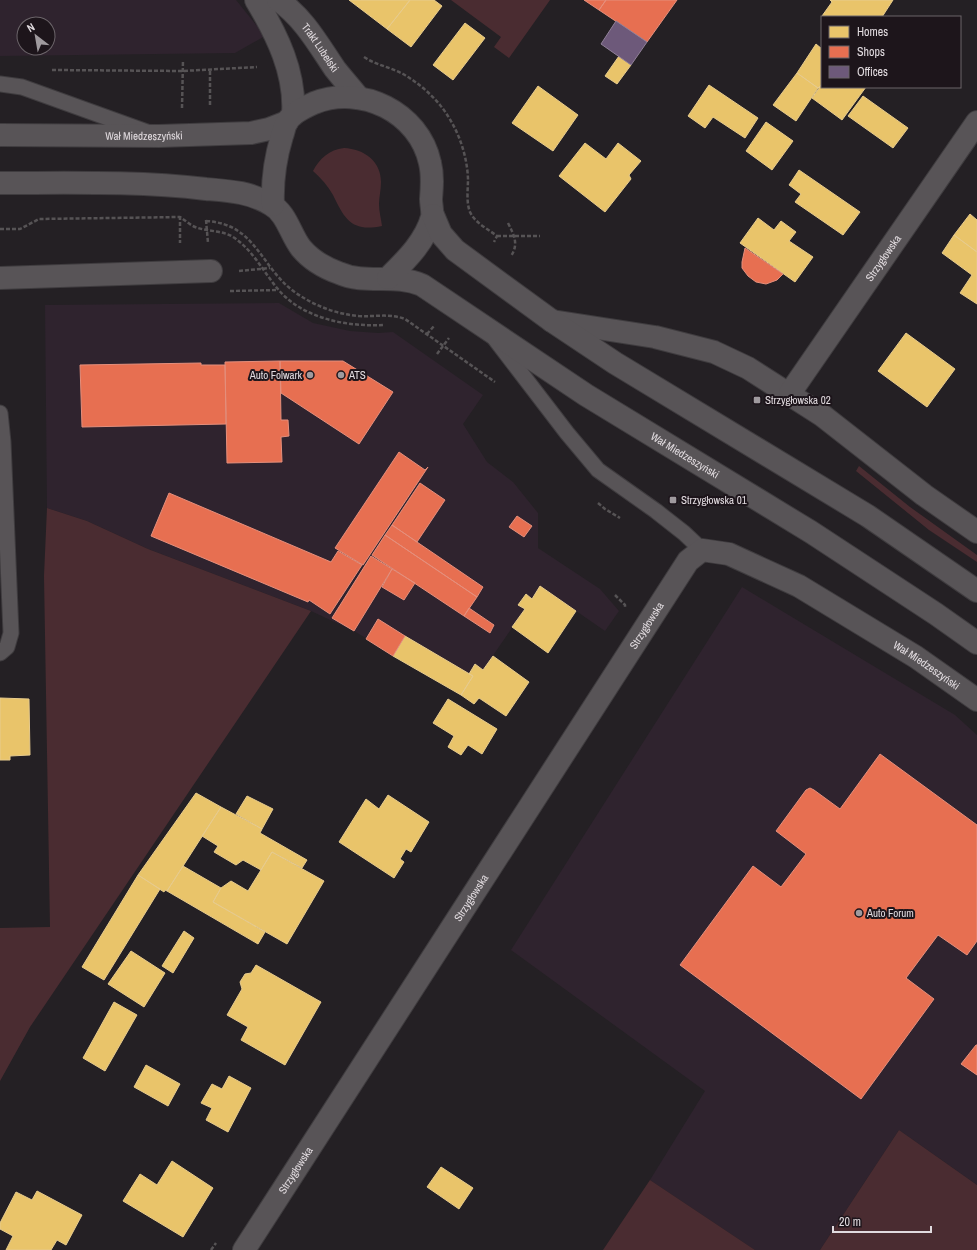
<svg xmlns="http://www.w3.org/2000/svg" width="977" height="1250" font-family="'Archivo Narrow',sans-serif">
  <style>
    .built { fill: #2f232e; fill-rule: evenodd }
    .green { fill: #4a2c31 }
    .homes { fill: #e9c46a; stroke: #e7cb8d }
    .shops { fill: #e76f51; stroke: #e58f7c }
    .offices { fill: #6d597a; stroke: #908098 }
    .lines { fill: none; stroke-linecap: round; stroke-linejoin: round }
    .lane-casing { stroke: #3f3c3f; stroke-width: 17 }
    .street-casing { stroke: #3f3c3f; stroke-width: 24 }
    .secondary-casing { stroke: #3f3c3f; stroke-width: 24 }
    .path { stroke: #565355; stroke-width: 2.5; stroke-dasharray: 4 2; stroke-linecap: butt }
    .lane { stroke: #585457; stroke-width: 15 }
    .street { stroke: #585457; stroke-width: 22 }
    .secondary { stroke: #585457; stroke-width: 22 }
    .poi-dot { fill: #9f9a9e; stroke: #1d151b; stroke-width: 1.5 }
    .labels { text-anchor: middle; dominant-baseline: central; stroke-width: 4; stroke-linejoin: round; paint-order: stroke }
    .street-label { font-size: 11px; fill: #e1dbdf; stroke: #1d151b }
    .poi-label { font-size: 11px; fill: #e1dbdf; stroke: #1d151b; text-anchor: start }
  </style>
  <rect width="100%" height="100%" fill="#242024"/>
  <path class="built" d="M 0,0 L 236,0 L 265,36 L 235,53 L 0,56 ZM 24,24 L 48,24 L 48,48 L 24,48 Z
    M 279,303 L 313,323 L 350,331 L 378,333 L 393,332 L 483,395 L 463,424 L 487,462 L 513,482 L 538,513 L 538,548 L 600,589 L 619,611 L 605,631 L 540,586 L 532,599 L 525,594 L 518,605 L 525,609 L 483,670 L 475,665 L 469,674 L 473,676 L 461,695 L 354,631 L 311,611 L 148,549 L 87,521 L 47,508 L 45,305 Z
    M 742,587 L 955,715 L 977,735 L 977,1185 L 899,1130 L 820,1250 L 755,1250 L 650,1180 L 705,1091 L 511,950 Z"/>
  <path class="green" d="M 451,0 L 550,0 L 509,58 L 494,47 L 501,37 Z
    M 344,148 C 364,149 381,161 381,182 C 381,190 379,197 379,204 C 379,211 381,219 382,226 C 352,232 345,220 333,195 C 328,186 321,178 313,171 C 320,158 329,150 344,148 Z
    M 859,466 L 910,507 L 977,555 L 977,562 L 929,530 L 856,471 Z
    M 47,508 L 87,521 L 148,549 L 311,611 L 30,1027 L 0,1081 L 0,928 L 50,927 L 44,576 Z
    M 899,1130 L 977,1185 L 977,1250 L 820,1250 Z
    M 650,1180 L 755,1250 L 603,1250 Z"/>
  <path class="homes" d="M 349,0 L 410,0 L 387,29 Z
    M 410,0 L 434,0 L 442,6 L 411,47 L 387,29 Z
    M 830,0 L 893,0 L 882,17 L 824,17 L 822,16 L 832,2 Z
    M 465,23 L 485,38 L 453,80 L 433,65 Z
    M 816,44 L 822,49 L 822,84 L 818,88 L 797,73 Z
    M 619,56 L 631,65 L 617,84 L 605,76 Z
    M 797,73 L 818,88 L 796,121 L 773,105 Z
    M 822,84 L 822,87 L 866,87 L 842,120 L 812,98 Z
    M 709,85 L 758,118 L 745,138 L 713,117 L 705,128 L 688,116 Z
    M 538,86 L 578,115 L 553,151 L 512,123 Z
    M 863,96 L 908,128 L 893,148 L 848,116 Z
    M 766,122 L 793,141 L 772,170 L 746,151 Z
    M 585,143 L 606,159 L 618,143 L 641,161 L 629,175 L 631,179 L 605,212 L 559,176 Z
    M 799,170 L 860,212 L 843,235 L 795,202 L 801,194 L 789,185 Z
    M 970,214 L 977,220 L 977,252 L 954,235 Z
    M 758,218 L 774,230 L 781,221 L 796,232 L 789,241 L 813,257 L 795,282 L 740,243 Z
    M 954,235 L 977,252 L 977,304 L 960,293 L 972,275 L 942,253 Z
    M 906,333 L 955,369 L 927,407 L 878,371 Z
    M 540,586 L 576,611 L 548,653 L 512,627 L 525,609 L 518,605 L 526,594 L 532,599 Z
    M 405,636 L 473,676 L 461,695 L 393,656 Z
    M 493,656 L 529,682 L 506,716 L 479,698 L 474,704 L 461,695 L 473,676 L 469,674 L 475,664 L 483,670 Z
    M 0,698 L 29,699 L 30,755 L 10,756 L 10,760 L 0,760 Z
    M 448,699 L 497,729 L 482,754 L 468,745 L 461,755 L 448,747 L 454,736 L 433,723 Z
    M 196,793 L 221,807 L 167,891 L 165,890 L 164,892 L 138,875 Z
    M 388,795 L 429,822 L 411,852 L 406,849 L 400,859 L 404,862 L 394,878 L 339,842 L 366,799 L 379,809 Z
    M 247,796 L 273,809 L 262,829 L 236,814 Z
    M 221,807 L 262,829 L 260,833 L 307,860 L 302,868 L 272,852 L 261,870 L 243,860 L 236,865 L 214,852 L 218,846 L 202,836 Z
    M 272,852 L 324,881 L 287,944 L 213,902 L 221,888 L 231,881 L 248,891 Z
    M 183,866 L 221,888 L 213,902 L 265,932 L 258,944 L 167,891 Z
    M 138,875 L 160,889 L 104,980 L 82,967 Z
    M 184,931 L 194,938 L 173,973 L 162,966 Z
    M 131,951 L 165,973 L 144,1007 L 108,984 Z
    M 256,965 L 321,1002 L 285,1065 L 241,1040 L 248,1027 L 227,1015 L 242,989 L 240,982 L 245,974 L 251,973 Z
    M 114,1002 L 137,1015 L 105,1071 L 83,1058 Z
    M 146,1065 L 180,1084 L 168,1106 L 134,1087 Z
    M 229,1076 L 251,1088 L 228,1132 L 206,1120 L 212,1108 L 201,1103 L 212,1084 L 222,1089 Z
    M 172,1161 L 213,1188 L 183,1237 L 123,1201 L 140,1174 L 157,1185 Z
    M 441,1167 L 473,1188 L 459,1209 L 427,1187 Z
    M 37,1191 L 82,1215 L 66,1245 L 57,1240 L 51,1250 L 6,1250 L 13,1236 L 0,1229 L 0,1223 L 16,1192 L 32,1200 Z"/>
  <path class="shops" d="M 584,0 L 606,0 L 599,10 Z
    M 606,0 L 677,0 L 647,42 L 599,10 Z
    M 745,248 L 783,274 L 777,280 L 766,284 L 756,282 L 748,276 L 742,268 L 742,262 Z
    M 280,361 L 281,420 L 288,420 L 289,436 L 281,437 L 282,462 L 227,463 L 225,362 Z
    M 280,361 L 343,361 L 393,392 L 359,444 L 281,393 Z
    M 201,363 L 201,365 L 225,365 L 226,424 L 82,427 L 80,365 Z
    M 399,452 L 425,470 L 428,467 L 363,565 L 335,548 Z
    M 420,483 L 445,500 L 417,542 L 392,525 Z
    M 169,493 L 331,562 L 338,551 L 362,565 L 330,614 L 309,600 L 308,602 L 151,536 Z
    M 517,516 L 532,526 L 524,537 L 509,527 Z
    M 392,525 L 483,587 L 477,597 L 385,535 Z
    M 385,535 L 477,597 L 464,616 L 372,555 Z
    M 371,556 L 392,569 L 354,631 L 332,618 Z
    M 392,569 L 415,583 L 404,600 L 382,587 Z
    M 469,608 L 494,625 L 490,633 L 464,616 Z
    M 378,619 L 405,636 L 393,656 L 366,639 Z
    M 880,754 L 977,825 L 977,941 L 967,955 L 938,935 L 906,978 L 934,999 L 861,1099 L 680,965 L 753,866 L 781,887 L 806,854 L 776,831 L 806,790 L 810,788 L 814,790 L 840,809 Z
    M 976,1045 L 977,1045 L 977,1075 L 961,1064 Z"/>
  <path class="offices" d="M 616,21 L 647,42 L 631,65 L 601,44 Z"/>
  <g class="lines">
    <g class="lane-casing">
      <path id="lane" d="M 0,84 L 22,87 L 147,132
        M 495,339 L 567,433 L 598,470 L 656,511 L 684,533 L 702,550
        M 0,413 L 3,442 L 11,633 L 7,647 L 0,653"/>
    </g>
    <g class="street-casing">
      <g id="street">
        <path d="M 0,278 L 211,271"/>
        <path d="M 552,321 L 655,337 L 714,352 L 748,368 L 823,416 L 924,495 L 977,532"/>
        <path id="s1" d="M 790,393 L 977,122"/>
        <path id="s2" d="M 244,1250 L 688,561 L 702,550 L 729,554 L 799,586 L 916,657 L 977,700"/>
      </g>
    </g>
    <g class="secondary-casing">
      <g id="secondary">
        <path d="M 256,0 C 277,35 296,73 293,115"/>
        <path id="s3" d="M 278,0 C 304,18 318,44 335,69 C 343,79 351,88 359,98"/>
        <path id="s4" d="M 0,135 L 159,136 L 251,133 L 269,129 L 287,122"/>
        <path id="s5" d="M 0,183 C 69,183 138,181 206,189 C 230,191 250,192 270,204 C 287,213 290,234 301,248 C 311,260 325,268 339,273 C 366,285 394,273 422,285 L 586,395 L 811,532 L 936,614 L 977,643"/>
        <path d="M 273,205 C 272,181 275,159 282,136 C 284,132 284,126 287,122 C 291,114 305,107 314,103 C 361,84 419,112 430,163 C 433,175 432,187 431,199 C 431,205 433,211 432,217 C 425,242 406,260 388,278"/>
        <path d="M 433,215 L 441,234 L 455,250 L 552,321 L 615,363 L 868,516 L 977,591"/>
      </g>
    </g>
    <path class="path" d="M 364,57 C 376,65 390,67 403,74 C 417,82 430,93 440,105 C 457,126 467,153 468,179 C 468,189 466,202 470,212 C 475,223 488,229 497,236 L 494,242
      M 52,70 L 183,71 L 257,67
      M 210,105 L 210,70
      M 182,108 L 183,60
      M 180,216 L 180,243
      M 206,220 L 208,243
      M 206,221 C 257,224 260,268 296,293 C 315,306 336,314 359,316 C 375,317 389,313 405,319 L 495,382
      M 508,223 C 514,235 519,244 511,256
      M 0,229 L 20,229 L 39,219 L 180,217 C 185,220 190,225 195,227 C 208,232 222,230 233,237 C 252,249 263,271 277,288 C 301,318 346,327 383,325
      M 497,236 L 540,236
      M 239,271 L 270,268
      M 230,291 L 278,290
      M 427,334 L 434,326
      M 437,354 L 449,338
      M 598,503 L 605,509 L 620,518
      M 615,595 L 625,605 L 625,607
      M 211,1250 L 216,1243"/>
    <use href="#lane" class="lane"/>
    <use href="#street" class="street"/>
    <use href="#secondary" class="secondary"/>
  </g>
  <g class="poi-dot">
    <circle cx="310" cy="375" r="4"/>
    <circle cx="341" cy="375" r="4"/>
    <rect x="753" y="396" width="8" height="8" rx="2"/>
    <rect x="669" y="496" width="8" height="8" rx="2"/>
    <circle cx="859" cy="913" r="4"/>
  </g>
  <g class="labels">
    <g class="street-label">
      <text stroke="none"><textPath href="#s3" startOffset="64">Trakt Lubelski</textPath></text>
      <text stroke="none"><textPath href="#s4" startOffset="144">Wał Miedzeszyński</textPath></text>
      <text stroke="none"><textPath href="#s1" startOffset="164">Strzygłowska</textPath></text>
      <text stroke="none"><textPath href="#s5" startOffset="771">Wał Miedzeszyński</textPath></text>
      <text stroke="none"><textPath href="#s2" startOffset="743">Strzygłowska</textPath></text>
      <text stroke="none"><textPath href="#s2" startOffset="1092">Wał Miedzeszyński</textPath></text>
      <text stroke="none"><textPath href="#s2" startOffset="419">Strzygłowska</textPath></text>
      <text stroke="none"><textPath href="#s2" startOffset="95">Strzygłowska</textPath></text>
    </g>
    <g class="poi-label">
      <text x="302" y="375" text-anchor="end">Auto Folwark</text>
      <text x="349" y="375">ATS</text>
      <text x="765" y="400">Strzygłowska 02</text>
      <text x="681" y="500">Strzygłowska 01</text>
      <text x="867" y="913">Auto Forum</text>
    </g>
  </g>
  <rect x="821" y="16" width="140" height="72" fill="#1d151b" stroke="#6b6469"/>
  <rect x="829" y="26" width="20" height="12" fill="#e9c46a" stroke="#6b6469"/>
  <text x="857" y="36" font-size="12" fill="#e1dbdf">Homes</text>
  <rect x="829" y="46" width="20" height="12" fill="#e76f51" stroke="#6b6469"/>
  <text x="857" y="56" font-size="12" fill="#e1dbdf">Shops</text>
  <rect x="829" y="66" width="20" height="12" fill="#6d597a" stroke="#6b6469"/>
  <text x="857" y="76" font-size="12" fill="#e1dbdf">Offices</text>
  <g transform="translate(36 36) rotate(329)"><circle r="19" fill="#1d151b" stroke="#6b6469"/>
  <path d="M0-3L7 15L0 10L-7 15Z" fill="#9f9a9e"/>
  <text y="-6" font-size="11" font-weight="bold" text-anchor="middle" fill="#e1dbdf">N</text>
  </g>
  <path d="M833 1226v6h98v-6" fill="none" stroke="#e1dbdf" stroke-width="2"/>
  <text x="839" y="1226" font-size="12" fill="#e1dbdf" stroke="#1d151b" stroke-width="3" paint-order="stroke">20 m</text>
</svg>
